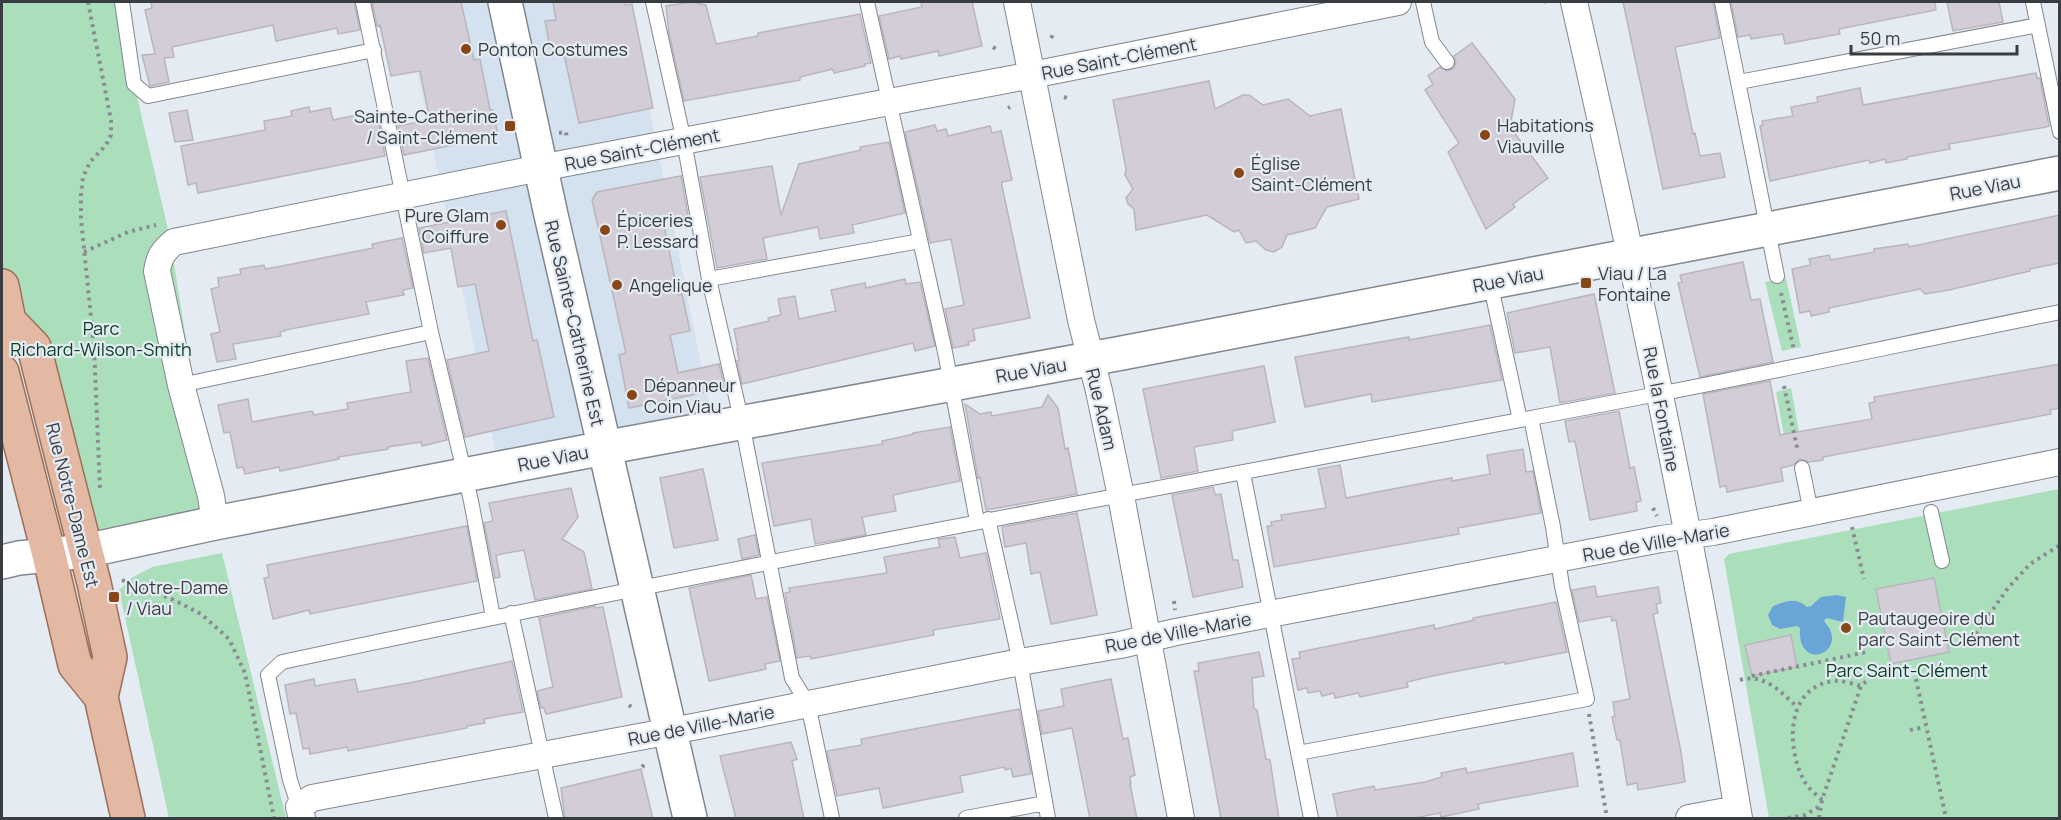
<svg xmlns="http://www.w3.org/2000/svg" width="2061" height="820" font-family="Manrope,sans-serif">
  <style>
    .built { fill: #d4e1ee }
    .green { fill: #abdfbb }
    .water { fill: #69a6d7 }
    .building { fill: #d2cdd6; stroke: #bab5bd; stroke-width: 1.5 }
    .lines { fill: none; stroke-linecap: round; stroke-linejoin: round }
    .lane-casing { stroke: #81888f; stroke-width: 16 }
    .street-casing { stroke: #81888f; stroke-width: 28 }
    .secondary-casing { stroke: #81888f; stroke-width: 36 }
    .primary-casing { stroke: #9c6f59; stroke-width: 36 }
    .path { stroke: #898d93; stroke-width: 4; stroke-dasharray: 3 4.5; stroke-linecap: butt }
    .lane { stroke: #fff; stroke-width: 14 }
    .street { stroke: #fff; stroke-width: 26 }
    .secondary { stroke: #fff; stroke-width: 33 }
    .primary { stroke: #e3b9a3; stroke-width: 33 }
    .poi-dot { fill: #894715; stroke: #e4ebf3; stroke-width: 2 }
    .labels { text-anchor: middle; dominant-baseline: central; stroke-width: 4.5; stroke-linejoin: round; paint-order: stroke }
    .poi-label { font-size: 18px; fill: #393c40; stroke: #e4ebf3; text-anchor: start }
    .street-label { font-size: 18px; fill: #393c40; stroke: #e4ebf3 }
    .park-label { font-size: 18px; fill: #063e20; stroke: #e4ebf3 }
  </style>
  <rect width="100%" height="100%" fill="#e4ebf3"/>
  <path class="built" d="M 403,2 L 628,2 L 714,428 L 499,468 Z"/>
  <path class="green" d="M 2,2 L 122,2 L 134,84 L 170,238 L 215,523 L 67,552 L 2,285 Z
    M 1786,278 L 1801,347 L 1782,351 L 1765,282 Z
    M 1791,388 L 1804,459 L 1789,462 L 1776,392 Z
    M 2059,489 L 2059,818 L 1769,818 L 1724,559 L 1729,554 L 1739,552 Z
    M 222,553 L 286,818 L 169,818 L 119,590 L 133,577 L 152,567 Z"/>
  <path class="water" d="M 1837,595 L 1846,597 L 1843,622 L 1827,618 L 1824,620 C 1825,624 1830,627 1831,632 C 1839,657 1797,668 1800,628 L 1797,626 L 1780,629 L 1772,625 L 1768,615 L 1773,606 C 1786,601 1796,597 1807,607 L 1811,606 L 1821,597 Z"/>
  <path class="building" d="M 151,2 L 354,2 L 360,30 L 338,34 L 337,28 L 276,41 L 273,25 L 172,47 L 174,57 L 164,58 L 169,82 L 150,86 L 142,55 L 155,54 L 145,10 L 152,8 Z
    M 381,2 L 461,2 L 474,60 L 480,59 L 490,110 L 493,110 L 498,136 L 404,155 L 398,126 L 430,120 L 420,71 L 391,76 L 380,25 L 377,26 L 372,3 Z
    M 553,2 L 624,2 L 625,5 L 632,4 L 653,108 L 579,123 L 562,45 L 550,48 L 545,21 L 556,20 Z
    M 691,2 L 706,5 L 716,44 L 758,36 L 758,33 L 860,14 L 871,63 L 865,64 L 865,66 L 834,73 L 833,69 L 800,77 L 800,80 L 684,101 L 669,33 L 666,6 Z
    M 921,2 L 972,2 L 982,46 L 939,56 L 938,51 L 901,59 L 900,56 L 889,59 L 879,16 L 922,7 Z
    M 1623,2 L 1713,2 L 1720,38 L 1675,47 L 1693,134 L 1695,133 L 1700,156 L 1720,153 L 1725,177 L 1663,189 Z
    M 1731,2 L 1935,2 L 1936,10 L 1839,29 L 1840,34 L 1785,44 L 1783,34 L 1751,39 L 1750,35 L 1738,37 Z
    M 1947,2 L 1999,2 L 2003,22 L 1953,31 Z
    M 1472,43 L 1515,99 L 1510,127 L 1548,178 L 1513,204 L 1515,207 L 1486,229 L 1448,152 L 1459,143 L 1425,90 L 1433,84 L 1428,76 L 1440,67 L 1447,71 L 1453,69 L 1456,62 L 1454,56 Z
    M 2036,73 L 2037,78 L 2040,78 L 2049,126 L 2046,127 L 1949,144 L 1950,149 L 1907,157 L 1907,159 L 1886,163 L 1885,159 L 1870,163 L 1869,160 L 1770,181 L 1760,126 L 1763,125 L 1762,121 L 1793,116 L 1791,107 L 1818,102 L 1817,97 L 1860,88 L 1863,105 Z
    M 1209,81 L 1215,109 L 1243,95 L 1249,95 L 1263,105 L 1288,99 L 1310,116 L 1341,109 L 1359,199 L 1327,207 L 1315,228 L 1287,235 L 1282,247 L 1274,252 L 1266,250 L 1256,241 L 1246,243 L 1239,230 L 1234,232 L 1207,215 L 1136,230 L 1134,209 L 1128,204 L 1126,198 L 1133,189 L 1125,175 L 1126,169 L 1113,100 Z
    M 309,107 L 310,112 L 330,108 L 333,120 L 361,114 L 363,118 L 377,115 L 385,156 L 198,193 L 196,183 L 188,185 L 181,146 L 265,130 L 264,121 L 292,116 L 291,111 Z
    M 187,110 L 193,140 L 175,142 L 169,113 Z
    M 935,125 L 937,131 L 946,129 L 948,136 L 990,126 L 992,133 L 1001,131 L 1012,180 L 1002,182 L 1002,186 L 1030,318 L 973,329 L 975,340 L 968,342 L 969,345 L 953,348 L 945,309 L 964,305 L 951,239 L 930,243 L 905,132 Z
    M 889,142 L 905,213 L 852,225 L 854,233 L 820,239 L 818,227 L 763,238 L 767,259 L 717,268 L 700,177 L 772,166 L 781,215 L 799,164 L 861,150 L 860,147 Z
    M 681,176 L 688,216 L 663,220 L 678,295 L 682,294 L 690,331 L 670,335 L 678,373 L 719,364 L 725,388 L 629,408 L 619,355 L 626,353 L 592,200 L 597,192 Z
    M 506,211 L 533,341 L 537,340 L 554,417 L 465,437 L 447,360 L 489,351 L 475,284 L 458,287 L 451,248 L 424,253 L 419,228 Z
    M 2060,215 L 2060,263 L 2030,269 L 2030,271 L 1949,290 L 1925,294 L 1920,289 L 1829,308 L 1829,312 L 1811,316 L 1810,311 L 1800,313 L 1792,269 L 1811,265 L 1809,259 L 1829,255 L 1831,260 L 1874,252 L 1874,249 L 1908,244 L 1909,247 Z
    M 402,238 L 413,288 L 403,290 L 404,295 L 366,302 L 369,314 L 285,330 L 285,331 L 280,332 L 281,336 L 233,344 L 236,359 L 217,362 L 211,334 L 220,332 L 211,289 L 219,287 L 218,278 L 241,274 L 240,269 L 264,265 L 265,269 L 282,266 L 373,248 L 372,244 Z
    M 1743,262 L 1751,300 L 1760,299 L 1773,362 L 1700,377 L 1678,283 L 1682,282 L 1680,275 Z
    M 905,279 L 906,284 L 920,282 L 935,346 L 915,351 L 913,343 L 742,384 L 737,361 L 739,360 L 737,349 L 738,349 L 734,329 L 769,321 L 768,318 L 781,315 L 778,299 L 795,296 L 799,319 L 836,311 L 831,290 L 865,283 L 866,288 Z
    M 1594,294 L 1615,393 L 1560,403 L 1550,347 L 1515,353 L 1507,313 Z
    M 1490,325 L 1502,380 L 1372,402 L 1371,394 L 1305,407 L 1295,357 L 1409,337 L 1409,340 Z
    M 428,358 L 447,440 L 422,446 L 421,442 L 388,447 L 388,449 L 338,457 L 339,459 L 280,471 L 279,467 L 245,474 L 243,467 L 237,468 L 230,432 L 224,433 L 218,405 L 248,399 L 252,422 L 312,411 L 314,415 L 348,409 L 347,403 L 411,392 L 406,361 Z
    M 2060,364 L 2060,408 L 2050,410 L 2051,414 L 1823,457 L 1823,460 L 1809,462 L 1800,459 L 1793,465 L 1781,468 L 1783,481 L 1727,492 L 1726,486 L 1720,487 L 1703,394 L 1770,381 L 1780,435 L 1872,419 L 1869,403 L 1875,402 L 1874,397 Z
    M 1264,366 L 1275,422 L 1232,431 L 1233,440 L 1194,447 L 1198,471 L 1161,478 L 1143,389 Z
    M 1048,395 L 1058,408 L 1065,449 L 1068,448 L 1077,494 L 986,510 L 980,477 L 978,478 L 965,404 L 980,414 L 991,412 L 992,416 L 1042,407 Z
    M 1619,411 L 1630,468 L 1634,467 L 1641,501 L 1636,502 L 1637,511 L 1590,520 L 1575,441 L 1569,442 L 1565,421 Z
    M 950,427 L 960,481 L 893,495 L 896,511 L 862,517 L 866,535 L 815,544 L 811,519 L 774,526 L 762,463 L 883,444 L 882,441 L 914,434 L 913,433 Z
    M 1523,449 L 1526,472 L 1533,471 L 1541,513 L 1458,528 L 1459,534 L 1274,567 L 1267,526 L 1272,526 L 1271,522 L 1282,520 L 1281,515 L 1326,508 L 1318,469 L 1340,465 L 1346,498 L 1429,482 L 1452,478 L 1452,481 L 1490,474 L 1487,455 Z
    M 703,469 L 718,540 L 674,548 L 660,478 Z
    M 1213,487 L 1215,495 L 1221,494 L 1233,560 L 1238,560 L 1243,587 L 1193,597 L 1172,495 Z
    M 571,488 L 578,517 L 562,539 L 584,552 L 592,589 L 535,600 L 524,550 L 496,555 L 500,577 L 495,578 L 484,523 L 493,521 L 489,503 Z
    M 1077,513 L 1097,615 L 1051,624 L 1040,572 L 1031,574 L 1026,543 L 1005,547 L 1002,527 Z
    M 467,526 L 477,581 L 310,614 L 309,610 L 273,619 L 264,578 L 269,577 L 267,565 Z
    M 755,535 L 759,555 L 742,559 L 738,539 Z
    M 955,537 L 960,558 L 986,553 L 1000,619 L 933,630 L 934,635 L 811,659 L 810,656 L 797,658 L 785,593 L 790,592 L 789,588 L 887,573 L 884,557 L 940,547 L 938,539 Z
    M 751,575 L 756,599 L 767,597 L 780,661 L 765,664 L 766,669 L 709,681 L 689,588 Z
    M 1934,578 L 1949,652 L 1891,664 L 1876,589 Z
    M 1595,586 L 1597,597 L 1658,587 L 1661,603 L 1656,604 L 1658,613 L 1653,614 L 1681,752 L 1685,782 L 1638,790 L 1637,783 L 1627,785 L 1620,740 L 1617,740 L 1612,717 L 1615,716 L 1613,702 L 1630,699 L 1616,620 L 1612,621 L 1611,616 L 1579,622 L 1572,590 Z
    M 1556,602 L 1567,652 L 1505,664 L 1505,662 L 1432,676 L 1407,682 L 1408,687 L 1360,697 L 1358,693 L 1335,698 L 1334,693 L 1322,696 L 1320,691 L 1308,693 L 1307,688 L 1298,690 L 1292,659 L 1300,658 L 1299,652 L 1434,625 L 1435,629 L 1474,620 L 1473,618 Z
    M 595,606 L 596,608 L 603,607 L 622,697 L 546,714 L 544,708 L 541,708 L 537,691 L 553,687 L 539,618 Z
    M 1791,635 L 1797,667 L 1752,676 L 1745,645 Z
    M 1259,652 L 1264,676 L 1252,678 L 1254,709 L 1257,710 L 1266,759 L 1270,760 L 1279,819 L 1221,819 L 1194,671 L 1199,671 L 1198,663 Z
    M 512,661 L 523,712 L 484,719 L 485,723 L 467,726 L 467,728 L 348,751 L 347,747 L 310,754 L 309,748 L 303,749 L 296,713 L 290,714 L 285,685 L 314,679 L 315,686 L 355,679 L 358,692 L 414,682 Z
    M 1111,679 L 1123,739 L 1128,738 L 1135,775 L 1130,777 L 1131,784 L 1130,784 L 1137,819 L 1090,819 L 1072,728 L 1042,734 L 1038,711 L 1064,706 L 1061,689 Z
    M 1019,709 L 1031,774 L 1013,777 L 1011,768 L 1005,770 L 1004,767 L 960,776 L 963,792 L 883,808 L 879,788 L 837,796 L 827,751 L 862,745 L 861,739 Z
    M 791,742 L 797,759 L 792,761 L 804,819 L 736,819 L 720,756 Z
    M 1573,753 L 1578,786 L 1489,802 L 1478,804 L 1479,809 L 1441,817 L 1440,813 L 1409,819 L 1338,819 L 1333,794 L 1374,786 L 1375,790 L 1425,782 L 1442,777 L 1441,773 L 1466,768 L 1467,773 Z
    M 641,769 L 653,819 L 565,819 L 561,788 Z"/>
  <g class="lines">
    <g class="lane-casing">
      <path id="lane" d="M 122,2 L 134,84 L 148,96 L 374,50
        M 363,2 L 431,332 L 471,501 L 493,617
        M 653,2 L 684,141 L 709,279 L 742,423 L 792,678 L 808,704 L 832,818
        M 867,2 L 945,352 L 977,521
        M 1423,2 L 1432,42 L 1447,62
        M 1722,2 L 1777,276
        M 2033,2 L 2060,132
        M 1739,82 L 2038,25
        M 709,279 L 920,241
        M 1490,282 L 1520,420
        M 181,385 L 431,332
        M 1802,468 L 1811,512
        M 1243,473 L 1311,818
        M 1931,512 L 1942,561
        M 988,519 L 1020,662 L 1048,818
        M 511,613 L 556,818
        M 1298,753 L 1587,699 L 1562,586 L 1553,527 L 1531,418
        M 299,807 L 290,780 L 268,675 L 282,662 C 739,564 1199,481 1658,394 C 1792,368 1926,339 2060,312
        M 966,818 L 1045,803"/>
    </g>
    <g class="street-casing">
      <path id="street" d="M 1017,2 L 1081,320 L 1099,391 L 1121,496 L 1181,818
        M 1574,2 C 1636,272 1694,544 1739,818
        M 215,523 L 211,496 L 181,385 L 157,271 C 159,257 163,251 174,242 L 540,168 L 1032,75 L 1398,2
        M 302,818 L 299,807 L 312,798 L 698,726 L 1020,662 L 1120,645 L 1176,632 L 1661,539 L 1713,532 L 2060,462
        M 1689,818 L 1737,809"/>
    </g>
    <g class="secondary-casing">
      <path id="secondary" d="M 505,2 L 551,215 L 690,818
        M 2,562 L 19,558 L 85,551 L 215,523 L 625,444 L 1122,353 L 2060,173"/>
    </g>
    <g class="primary-casing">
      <path id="primary" d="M 2,286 L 9,321 L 4,343
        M 9,321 L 34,347 L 94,583 L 110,657 L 101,697 L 128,818
        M 2,372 L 49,555 L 75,665 L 101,697"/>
    </g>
    <path class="path" d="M 88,2 L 111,120 L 111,135 L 106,145 L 90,162 L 83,177 L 81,195 L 81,219 L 94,347 L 100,489
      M 1545,2 L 1546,2
      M 1051,38 L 1053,35
      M 993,47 L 996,49
      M 1064,97 L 1070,99
      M 1008,108 L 1010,107
      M 559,133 L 566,132 L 567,139
      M 84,252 L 128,232 L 156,225
      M 1781,293 L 1794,350
      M 1784,386 L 1798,452
      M 1653,508 L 1657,516
      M 1852,527 L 1864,579
      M 122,580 L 174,600 L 201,614 L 229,639 L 245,673 L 274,818
      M 1174,601 L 1175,610
      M 1967,646 L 2008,588 L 2030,564 L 2060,545
      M 1752,676 L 1867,652
      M 1916,679 L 1946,818
      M 1740,680 C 1764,673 1780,691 1797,707
      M 629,705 L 631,707
      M 1589,714 L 1607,818
      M 1910,730 L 1925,727
      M 642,767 L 645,764
      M 1822,800 C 1817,795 1810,790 1806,784 C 1786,751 1784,687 1834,681 C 1842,680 1853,684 1861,686
      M 1788,818 L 1805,815 L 1820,806
      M 1819,818 L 1822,800 L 1861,686 L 1873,675"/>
    <use href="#lane" class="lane"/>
    <use href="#street" class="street"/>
    <use href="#secondary" class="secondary"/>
    <use href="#primary" class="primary"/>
  </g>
  <g class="poi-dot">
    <circle cx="466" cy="49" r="6"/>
    <rect x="504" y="120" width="12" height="12" rx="3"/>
    <circle cx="1485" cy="135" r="6"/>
    <circle cx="1239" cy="173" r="6"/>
    <circle cx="501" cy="225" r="6"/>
    <circle cx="605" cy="230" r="6"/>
    <rect x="1580" y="277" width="12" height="12" rx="3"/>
    <circle cx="617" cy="285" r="6"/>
    <circle cx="632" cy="395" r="6"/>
    <rect x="108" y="591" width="12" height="12" rx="3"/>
    <circle cx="1846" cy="628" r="6"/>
  </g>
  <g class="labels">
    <g class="poi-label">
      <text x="478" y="49">Ponton Costumes</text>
      <text x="498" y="116" text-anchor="end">Sainte-Catherine<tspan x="498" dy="21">/ Saint-Clément</tspan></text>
      <text x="1497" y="125">Habitations<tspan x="1497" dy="21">Viauville</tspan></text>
      <text x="1251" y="163">Église<tspan x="1251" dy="21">Saint-Clément</tspan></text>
      <text x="489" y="215" text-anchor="end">Pure Glam<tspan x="489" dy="21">Coiffure</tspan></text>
      <text x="617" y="220">Épiceries<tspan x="617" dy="21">P. Lessard</tspan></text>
      <text x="1598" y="273">Viau / La<tspan x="1598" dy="21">Fontaine</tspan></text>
      <text x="629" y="285">Angelique</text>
      <text x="644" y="385">Dépanneur<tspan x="644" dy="21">Coin Viau</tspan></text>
      <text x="126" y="587">Notre-Dame<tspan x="126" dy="21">/ Viau</tspan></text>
      <text x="1858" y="618">Pautaugeoire du<tspan x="1858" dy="21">parc Saint-Clément</tspan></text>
    </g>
    <g class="street-label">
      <text transform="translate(1119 58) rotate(-11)">Rue Saint-Clément</text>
      <text transform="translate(642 149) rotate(-11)">Rue Saint-Clément</text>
      <text transform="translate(1985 187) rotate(-11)">Rue Viau</text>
      <text transform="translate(1508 279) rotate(-11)">Rue Viau</text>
      <text transform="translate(575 323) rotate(77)">Rue Sainte-Catherine Est</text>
      <text transform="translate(1031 370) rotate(-10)">Rue Viau</text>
      <text transform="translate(1102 409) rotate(77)">Rue Adam</text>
      <text transform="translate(1662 409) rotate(79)">Rue la Fontaine</text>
      <text transform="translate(553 458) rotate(-11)">Rue Viau</text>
      <text transform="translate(73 505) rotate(76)">Rue Notre-Dame Est</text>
      <text transform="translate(1656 542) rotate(-10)">Rue de Ville-Marie</text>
      <text transform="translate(1178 632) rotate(-11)">Rue de Ville-Marie</text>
      <text transform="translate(701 725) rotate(-11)">Rue de Ville-Marie</text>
    </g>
    <g class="park-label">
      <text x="101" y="328">Parc<tspan x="101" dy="21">Richard-Wilson-Smith</tspan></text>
      <text x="1907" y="670">Parc Saint-Clément</text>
    </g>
  </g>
  <rect width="2061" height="820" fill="none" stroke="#393c40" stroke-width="6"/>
  <path d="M1851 45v9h166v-9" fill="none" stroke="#393c40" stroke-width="3"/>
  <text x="1860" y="45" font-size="18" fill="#393c40" stroke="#e4ebf3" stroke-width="4.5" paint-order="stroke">50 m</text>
</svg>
